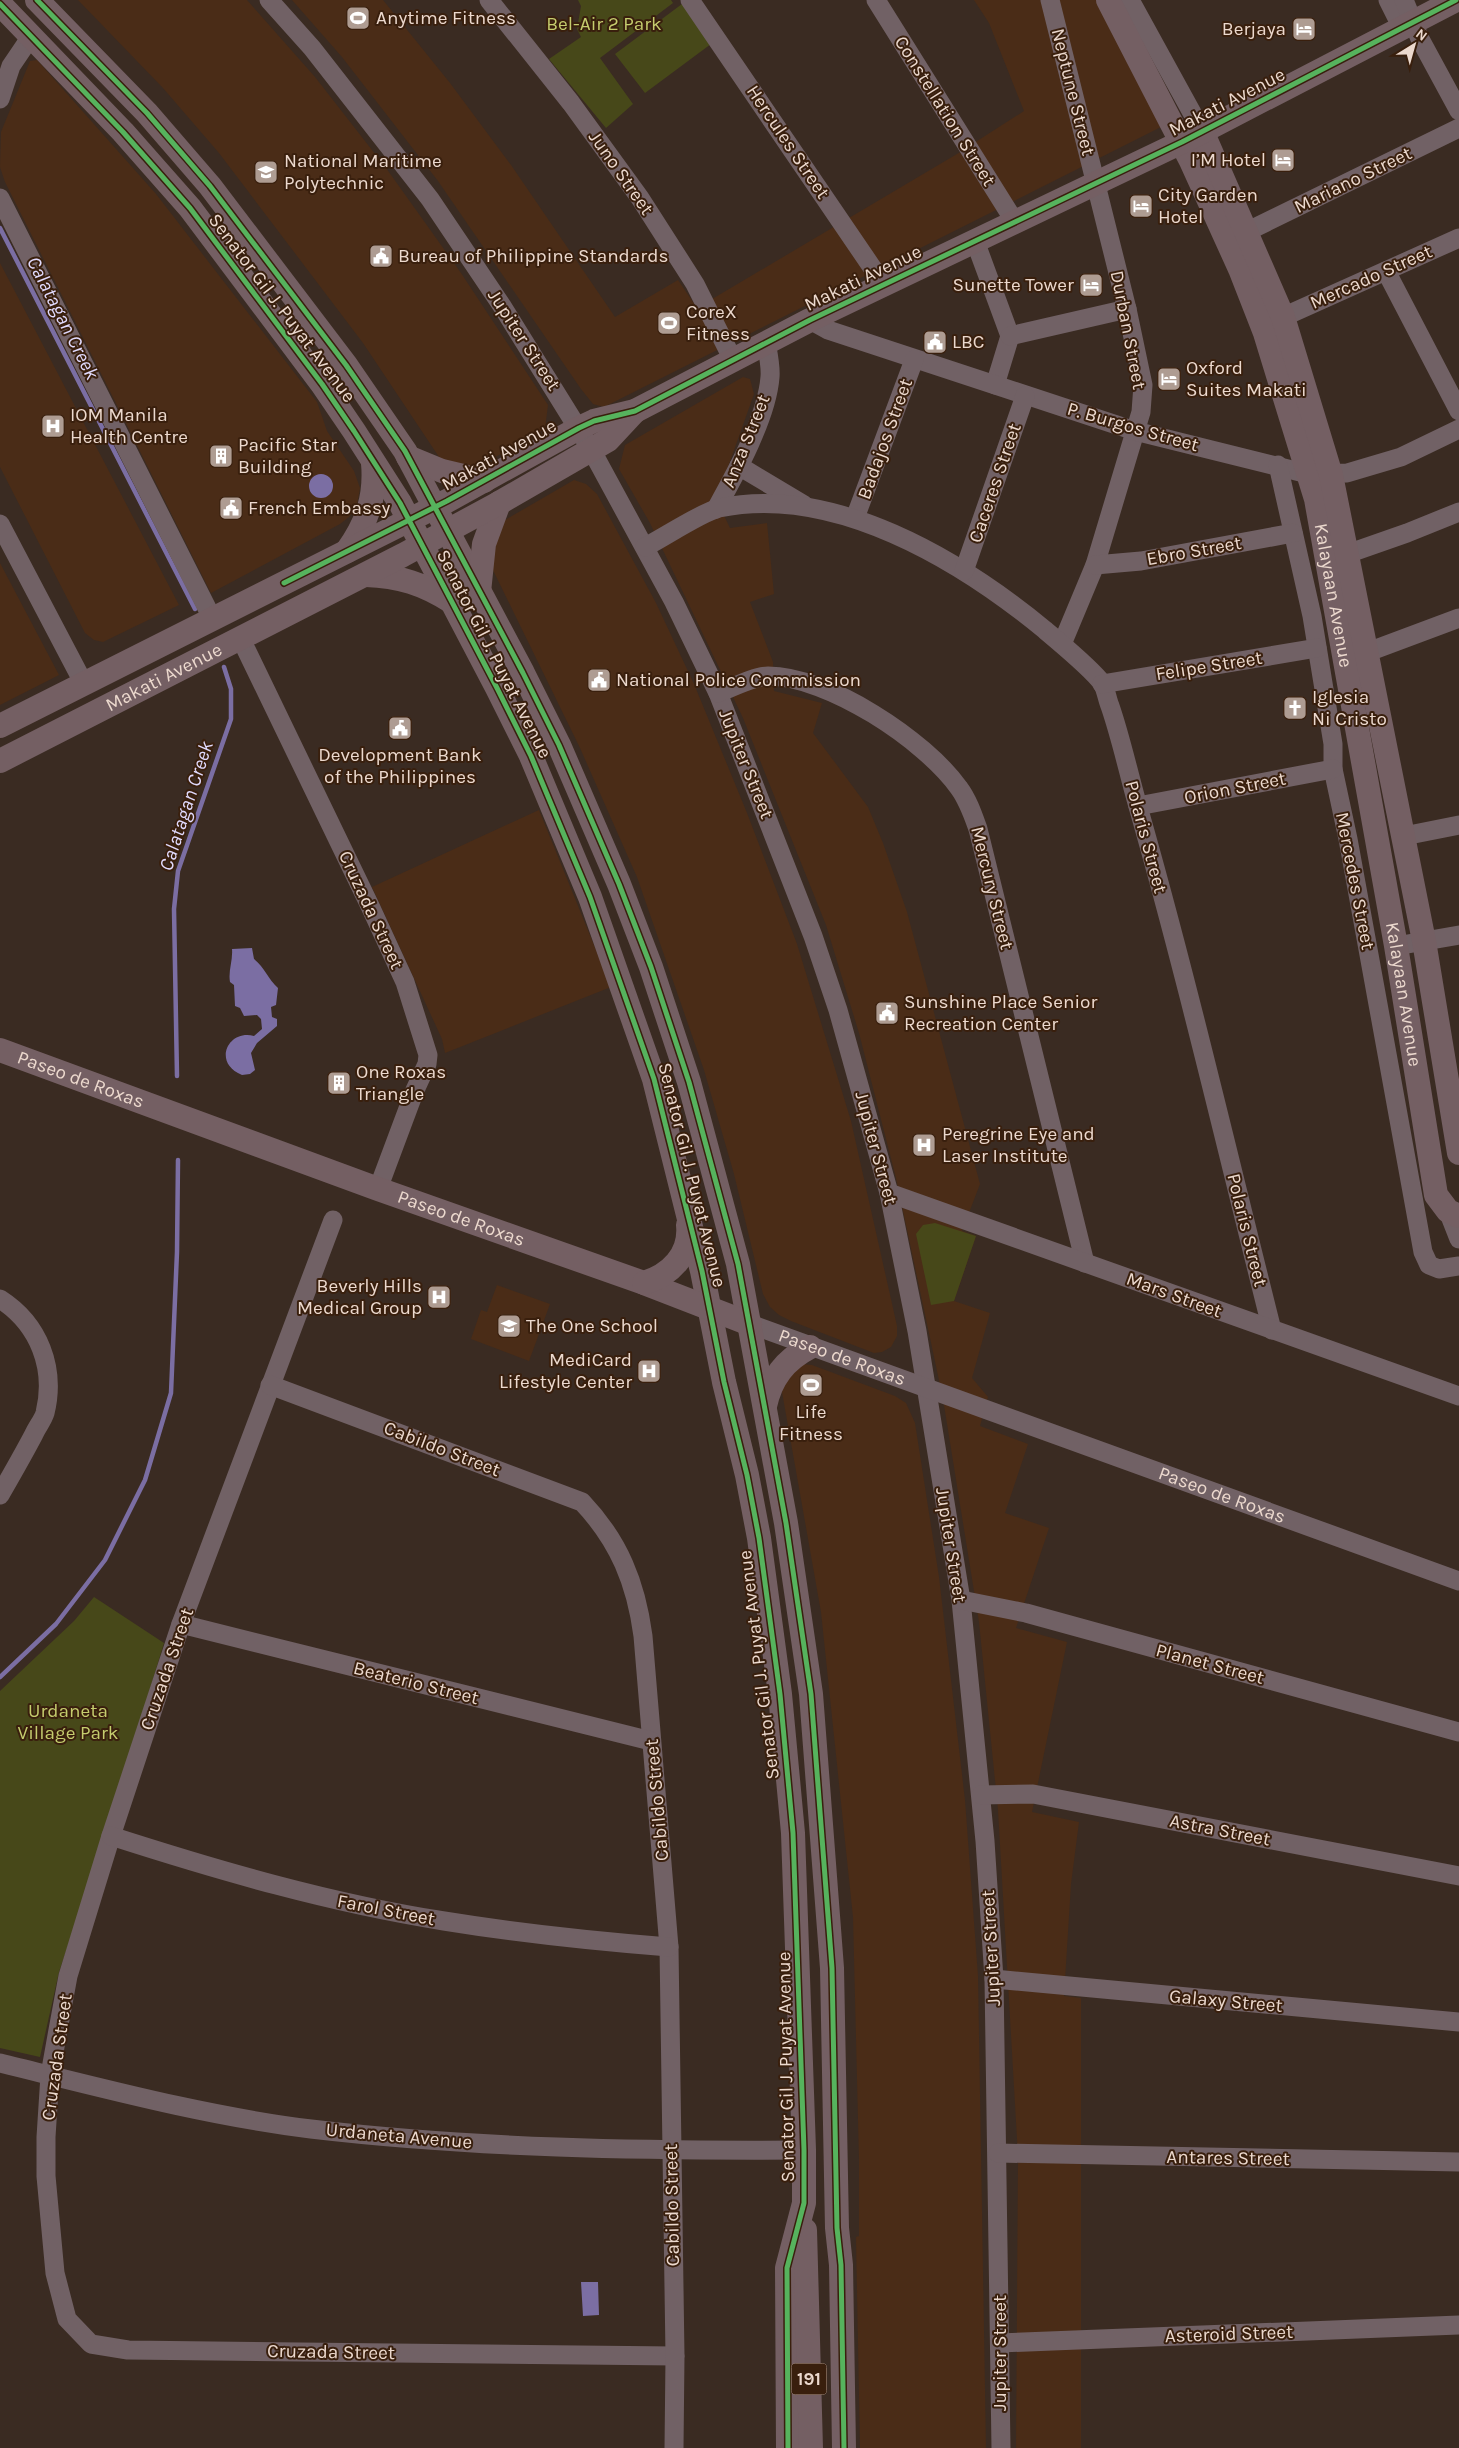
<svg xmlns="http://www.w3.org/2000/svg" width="1459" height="2448" font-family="Karla,sans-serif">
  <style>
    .built { fill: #4a2c17 }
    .green { fill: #474819 }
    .water { fill: #7b6ea3 }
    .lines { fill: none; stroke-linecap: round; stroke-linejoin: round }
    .stream { stroke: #7b6ea3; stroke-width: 4.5 }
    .minor { stroke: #716165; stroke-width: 19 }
    .major { stroke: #745f63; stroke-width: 24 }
    .cycleway-casing { stroke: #391f0d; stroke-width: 8 }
    .cycleway { stroke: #56b35d; stroke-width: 5 }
    .labels { text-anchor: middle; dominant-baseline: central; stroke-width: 4; stroke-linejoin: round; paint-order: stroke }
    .shield { fill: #391f0d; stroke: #b6a194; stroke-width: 1 }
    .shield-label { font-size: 18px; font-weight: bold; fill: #ecd9ce }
    .poi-label { font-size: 19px; fill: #ecd9ce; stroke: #391f0d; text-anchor: start }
    .park-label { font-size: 19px; fill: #c5cd6e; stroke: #391f0d }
    .street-label { font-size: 19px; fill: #ecd9ce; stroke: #391f0d }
    .water-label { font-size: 20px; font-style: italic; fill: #e1dbfe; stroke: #391f0d }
  </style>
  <rect width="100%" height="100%" fill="#3a2b22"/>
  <path class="built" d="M 78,0 L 247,0 L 315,77 L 386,168 L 461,273 L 548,405 L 545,429 L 474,469 L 449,465 L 439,457 L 363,343 L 219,153 L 163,88 Z
    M 292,0 L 383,0 L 450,83 L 511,165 L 615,317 L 678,280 L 697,308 L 957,154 L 1024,111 L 989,23 L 974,0 L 1100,0 L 1163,126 L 604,407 L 593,404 L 581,389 L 438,181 L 342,57 Z
    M 37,60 L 156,194 L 317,402 L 327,431 L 354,471 L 360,488 L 357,505 L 349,517 L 340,524 L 211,593 L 5,182 L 0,167 L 1,132 L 30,61 Z
    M 0,263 L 179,605 L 103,642 L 94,640 L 85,633 L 0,467 Z
    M 743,377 L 750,379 L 754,394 L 723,481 L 714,495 L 730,528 L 767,523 L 774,594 L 750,602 L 773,662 L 774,691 L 822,703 L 813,733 L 868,807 L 883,843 L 907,912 L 980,1184 L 962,1231 L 976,1236 L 954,1301 L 990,1313 L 972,1378 L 988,1397 L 980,1426 L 1028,1444 L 1005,1513 L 1049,1528 L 1016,1628 L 1067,1642 L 1032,1812 L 1079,1822 L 1071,1884 L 1064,1996 L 1081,1998 L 1081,2448 L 1016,2448 L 1018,2156 L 998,1810 L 979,1622 L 943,1399 L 896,1178 L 859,1033 L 826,925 L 743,718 L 650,523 L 619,469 L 625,445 Z
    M 574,480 L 586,484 L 597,494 L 656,603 L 694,684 L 747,813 L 797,944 L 851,1121 L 897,1326 L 897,1336 L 891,1347 L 882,1352 L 874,1353 L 791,1321 L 779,1315 L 770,1307 L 763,1294 L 734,1174 L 704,1070 L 637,877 L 580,748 L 490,564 L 492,546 L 505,520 Z
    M 0,563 L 59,675 L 0,705 Z
    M 539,810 L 611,987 L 445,1053 L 442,1039 L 372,887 Z
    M 497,1285 L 550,1304 L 529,1361 L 471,1339 L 481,1310 L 487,1312 Z
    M 802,1364 L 812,1365 L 895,1396 L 906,1403 L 915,1423 L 939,1577 L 965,1800 L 978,1976 L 986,2448 L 860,2448 L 856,2237 L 859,2236 L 859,2159 L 853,1917 L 821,1612 L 782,1392 L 783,1383 Z"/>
  <path class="green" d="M 578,0 L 671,0 L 673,3 L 600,58 L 633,104 L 606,128 L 549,59 L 581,37 L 577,29 L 581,6 Z
    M 682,4 L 711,44 L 645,93 L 615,54 Z
    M 935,1223 L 976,1236 L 954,1301 L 931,1305 L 916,1234 L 923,1225 Z
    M 94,1597 L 164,1643 L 107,1829 L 59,1972 L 40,2057 L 0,2048 L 0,1691 L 74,1621 Z"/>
  <path class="water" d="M309 486a12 12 0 1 1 24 0a12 12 0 1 1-24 0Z
    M 252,948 L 254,959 C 265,968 268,979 278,988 L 276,1005 L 271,1007 L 272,1017 L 277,1019 L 277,1026 L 257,1043 L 251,1053 L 255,1070 L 250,1074 L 242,1075 C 212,1063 228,1029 254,1036 L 262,1029 L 261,1019 L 257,1015 L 244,1016 L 240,1008 L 235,1006 L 234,985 L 230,982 C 228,971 233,961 232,949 Z
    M 581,2282 L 598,2282 L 599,2315 L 583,2316 Z"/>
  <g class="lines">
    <path class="stream" d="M 0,228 L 195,609
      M 177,1076 L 174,909 L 178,871 L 231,719 L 231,689 L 224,667
      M 0,1677 L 56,1624 L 105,1560 L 145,1480 L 171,1393 L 177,1252 L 178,1160"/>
    <g class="minor">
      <path d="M 269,0 L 312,48 L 430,199 L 502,306 L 592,451 L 674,602 L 718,693 L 813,936 L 838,1010 L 889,1193 L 917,1331 L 961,1600 L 985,1841 L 994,1979 L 1001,2448"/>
      <path d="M 489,0 L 571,103 L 640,198 L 695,284 L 733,360"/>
      <path d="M 690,0 L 884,285"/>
      <path d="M 876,0 L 1015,222"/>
      <path d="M 1050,0 L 1127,309 L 1143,385 L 1141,412 L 1095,565 L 1062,644"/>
      <path d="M 1130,0 L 1202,131"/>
      <path d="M 1388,0 L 1402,28"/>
      <path d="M 1404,0 L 1420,39 L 1459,111"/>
      <path d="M 0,99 L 11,66 L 32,35"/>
      <path d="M 0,198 L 212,618"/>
      <path d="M 1246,232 L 1459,128"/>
      <path d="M 975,241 L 1010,336 L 995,385"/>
      <path d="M 1386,271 L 1459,411"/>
      <path d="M 1283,317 L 1459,238"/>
      <path d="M 810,320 L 828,330 L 1135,431 L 1308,474 L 1347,473 L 1401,457 L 1459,429"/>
      <path d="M 1010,336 L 1127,309"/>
      <path d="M 1278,465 L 1312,616 L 1333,744 L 1333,769 L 1348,839 L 1423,1252 L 1429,1265 L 1439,1269 L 1459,1266"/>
      <path d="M 739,466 L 804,505"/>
      <path d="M 716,509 C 736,473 767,417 770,377 C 771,366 768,353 766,342"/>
      <path d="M 855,518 L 914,360"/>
      <path d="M 0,524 L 83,682"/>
      <path d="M 645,547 C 663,538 702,512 719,508 C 834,484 960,560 1045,630 C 1060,643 1091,668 1102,683 C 1106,689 1107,699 1110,706 C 1121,738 1128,771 1137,803 C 1187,978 1228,1155 1272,1330"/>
      <path d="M 1347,554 L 1407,533 L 1459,512"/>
      <path d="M 1095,565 L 1141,561 L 1293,533"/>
      <path d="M 964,571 L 1025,396"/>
      <path d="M 241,639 L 370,906 L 405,982 L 428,1055 L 427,1064 L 415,1090 L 378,1189"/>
      <path d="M 1368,652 L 1459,618"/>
      <path d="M 1102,684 L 1317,648"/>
      <path d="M 718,693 C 731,688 755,676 768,676 C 828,676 925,740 959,788 C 968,800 973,815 978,829 L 1085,1263"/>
      <path d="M 1138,806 L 1333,769"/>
      <path d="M 1404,836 L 1459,825"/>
      <path d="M 1396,946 L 1459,935"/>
      <path d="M 889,1193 L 1459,1396"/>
      <path d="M 1448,1211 L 1459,1239"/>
      <path d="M 333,1220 L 181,1624 L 111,1836 L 68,1976 L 58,2030 L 50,2075 L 46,2137 L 46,2176 L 55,2273 L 67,2319 L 91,2344 L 128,2350 L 675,2356"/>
      <path d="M 0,1299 C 39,1324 56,1368 45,1413 C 43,1420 37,1427 34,1434 C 23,1455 12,1474 0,1495"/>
      <path id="s1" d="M 750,1324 L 1459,1581"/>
      <path d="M 270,1385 L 582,1502 C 619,1541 636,1583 643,1636 L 669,1947 L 675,2356 L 674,2448"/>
      <path d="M 961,1600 L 1026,1613 L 1459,1732"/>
      <path d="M 181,1624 L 651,1741"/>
      <path d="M 981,1795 L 1033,1794 L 1459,1876"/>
      <path d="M 111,1836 C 220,1871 330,1903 444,1921 C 518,1933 593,1941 669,1947"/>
      <path d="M 994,1979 L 1459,2022"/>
      <path d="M 0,2063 C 102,2088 206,2116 311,2129 C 473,2148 642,2151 804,2150"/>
      <path d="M 998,2153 L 1459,2162"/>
      <path d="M 1000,2343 L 1459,2325"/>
    </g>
    <g class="major">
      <path d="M 37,0 L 147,113 L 210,186 L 346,365 L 405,451 L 523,673 L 559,745 L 619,884 L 651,967 L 689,1082 L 738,1264 L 786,1523 L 811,1694 L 832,1968 L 837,2228 L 841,2265 L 844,2448"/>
      <path id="s2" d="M 1108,0 L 1191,161 L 1240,269 L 1265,333 L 1316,499 L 1396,946 L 1436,1195 L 1448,1211 L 1459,1216"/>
      <path d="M 0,4 L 123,132 L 190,208 L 322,384 L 354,431 L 400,503 L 497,688 L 531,756 L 590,897 L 654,1079 L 702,1271 L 724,1382 L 747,1475 L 759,1538 L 780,1694 L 793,1833 L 804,2150 L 804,2203 L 787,2268 L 788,2448"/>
      <path d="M 1202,131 L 1283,317 L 1331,475 L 1424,941 L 1459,1153"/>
      <path d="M 408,457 L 442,471 L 484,481"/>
      <path d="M 347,551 C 367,523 376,497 373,463"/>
      <path d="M 366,575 C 399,576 424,584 452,602"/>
      <path d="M 479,592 L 484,544 L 499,503"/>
      <path d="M 0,726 L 447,501 L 579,428 L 594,421 L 635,411 L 810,320 L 1182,142 L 1456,0"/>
      <path id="s3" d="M 0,761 L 403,555 L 499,503 L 608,440 L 635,411"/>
      <path id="s4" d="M 0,1050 L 378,1189 L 644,1283 L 750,1324"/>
      <path d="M 644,1283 C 670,1275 691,1255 688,1225"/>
      <path d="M 765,1406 C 771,1378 785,1360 810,1347"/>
      <path d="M 805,2230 L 811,2448"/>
    </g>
    <g class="cycleway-casing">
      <path id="cycleway" d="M 37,0 L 147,113 L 210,186 L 346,365 L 405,451 L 523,673 L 559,745 L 619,884 L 651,967 L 689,1082 L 738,1264 L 786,1523 L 811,1694 L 832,1968 L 837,2228 L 841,2265 L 844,2448
        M 0,4 L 123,132 L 190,208 L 322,384 L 354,431 L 400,503 L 497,688 L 531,756 L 590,897 L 654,1079 L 702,1271 L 724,1382 L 747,1475 L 759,1538 L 780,1694 L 793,1833 L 804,2150 L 804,2203 L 787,2268 L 788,2448
        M 284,583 L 447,501 L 579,428 L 594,421 L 635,411 L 810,320 L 1182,142 L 1456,0"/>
    </g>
    <use href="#cycleway" class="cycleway"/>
  </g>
  <defs>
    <g id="stadium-square" transform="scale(1.25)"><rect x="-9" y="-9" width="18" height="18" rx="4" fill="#ae9c92" stroke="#391f0d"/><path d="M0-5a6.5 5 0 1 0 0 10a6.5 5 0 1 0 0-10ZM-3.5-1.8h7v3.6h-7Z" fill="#fff"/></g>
    <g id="hotel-square" transform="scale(1.25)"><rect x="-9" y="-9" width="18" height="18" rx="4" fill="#ae9c92" stroke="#391f0d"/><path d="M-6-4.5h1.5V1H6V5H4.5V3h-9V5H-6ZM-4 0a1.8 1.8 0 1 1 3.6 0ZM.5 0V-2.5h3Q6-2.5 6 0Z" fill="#fff"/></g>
    <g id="university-square" transform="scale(1.25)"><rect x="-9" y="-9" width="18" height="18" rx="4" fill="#ae9c92" stroke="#391f0d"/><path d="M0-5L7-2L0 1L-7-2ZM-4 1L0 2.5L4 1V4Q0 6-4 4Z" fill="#fff"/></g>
    <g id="civic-square" transform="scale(1.25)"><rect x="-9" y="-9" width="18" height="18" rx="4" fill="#ae9c92" stroke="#391f0d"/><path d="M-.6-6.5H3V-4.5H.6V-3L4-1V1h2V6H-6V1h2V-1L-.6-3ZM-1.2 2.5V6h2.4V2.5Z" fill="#fff"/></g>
    <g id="hospital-square" transform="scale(1.25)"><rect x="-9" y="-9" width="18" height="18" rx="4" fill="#ae9c92" stroke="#391f0d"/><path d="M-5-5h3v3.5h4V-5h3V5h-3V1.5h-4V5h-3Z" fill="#fff"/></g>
    <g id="building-square" transform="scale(1.25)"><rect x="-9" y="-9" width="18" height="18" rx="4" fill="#ae9c92" stroke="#391f0d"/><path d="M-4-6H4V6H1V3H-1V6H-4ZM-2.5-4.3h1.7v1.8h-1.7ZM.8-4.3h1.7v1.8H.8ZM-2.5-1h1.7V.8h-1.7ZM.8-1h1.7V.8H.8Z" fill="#fff"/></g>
    <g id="church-square" transform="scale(1.25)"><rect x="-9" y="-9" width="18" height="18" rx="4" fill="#ae9c92" stroke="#391f0d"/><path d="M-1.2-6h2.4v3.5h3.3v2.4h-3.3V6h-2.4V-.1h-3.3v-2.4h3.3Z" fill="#fff"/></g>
  </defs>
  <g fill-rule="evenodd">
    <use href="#stadium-square" x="358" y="18"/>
    <use href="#hotel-square" x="1304" y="29"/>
    <use href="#hotel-square" x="1283" y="160"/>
    <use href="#university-square" x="266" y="172"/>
    <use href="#hotel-square" x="1141" y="206"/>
    <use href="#civic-square" x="381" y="256"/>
    <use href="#hotel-square" x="1091" y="285"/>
    <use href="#stadium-square" x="669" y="323"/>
    <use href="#civic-square" x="935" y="342"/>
    <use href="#hotel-square" x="1169" y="379"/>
    <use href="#hospital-square" x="53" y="426"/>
    <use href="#building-square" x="221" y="456"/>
    <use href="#civic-square" x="231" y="508"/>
    <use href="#civic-square" x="599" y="680"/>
    <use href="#church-square" x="1295" y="708"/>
    <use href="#civic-square" x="400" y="728"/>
    <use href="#civic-square" x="887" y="1013"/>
    <use href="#building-square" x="339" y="1083"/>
    <use href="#hospital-square" x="924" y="1145"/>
    <use href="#hospital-square" x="439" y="1297"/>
    <use href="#university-square" x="509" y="1326"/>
    <use href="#hospital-square" x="649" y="1371"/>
    <use href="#stadium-square" x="811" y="1385"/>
  </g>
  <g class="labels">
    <rect class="shield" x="791.5" y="2363.5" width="35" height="31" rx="4"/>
    <g class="shield-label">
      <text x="809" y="2379">191</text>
    </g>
    <g class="poi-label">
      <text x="376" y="18">Anytime Fitness</text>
      <text x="1286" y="29" text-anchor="end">Berjaya</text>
      <text x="1266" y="160" text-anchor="end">I’M Hotel</text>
      <text x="284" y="161">National Maritime<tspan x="284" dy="22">Polytechnic</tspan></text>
      <text x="1158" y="195">City Garden<tspan x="1158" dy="22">Hotel</tspan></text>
      <text x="398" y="256">Bureau of Philippine Standards</text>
      <text x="1074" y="285" text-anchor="end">Sunette Tower</text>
      <text x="686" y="312">CoreX<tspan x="686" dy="22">Fitness</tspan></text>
      <text x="952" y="342">LBC</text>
      <text x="1186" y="368">Oxford<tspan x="1186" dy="22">Suites Makati</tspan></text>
      <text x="70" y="415">IOM Manila<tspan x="70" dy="22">Health Centre</tspan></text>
      <text x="238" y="445">Pacific Star<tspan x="238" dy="22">Building</tspan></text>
      <text x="248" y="508">French Embassy</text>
      <text x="616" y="680">National Police Commission</text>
      <text x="1312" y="697">Iglesia<tspan x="1312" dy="22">Ni Cristo</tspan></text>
      <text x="400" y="755" text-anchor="middle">Development Bank<tspan x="400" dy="22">of the Philippines</tspan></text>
      <text x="904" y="1002">Sunshine Place Senior<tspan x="904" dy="22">Recreation Center</tspan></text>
      <text x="356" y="1072">One Roxas<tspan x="356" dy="22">Triangle</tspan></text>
      <text x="942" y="1134">Peregrine Eye and<tspan x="942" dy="22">Laser Institute</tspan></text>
      <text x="422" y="1286" text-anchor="end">Beverly Hills<tspan x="422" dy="22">Medical Group</tspan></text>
      <text x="526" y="1326">The One School</text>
      <text x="632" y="1360" text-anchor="end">MediCard<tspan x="632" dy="22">Lifestyle Center</tspan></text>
      <text x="811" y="1412" text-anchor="middle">Life<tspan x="811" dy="22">Fitness</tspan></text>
    </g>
    <g class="park-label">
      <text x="604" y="24">Bel-Air 2 Park</text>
      <text x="68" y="1711">Urdaneta<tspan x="68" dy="22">Village Park</tspan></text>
    </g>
    <g class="street-label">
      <text transform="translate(1073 92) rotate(76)">Neptune Street</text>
      <text transform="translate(1227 102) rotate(-27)">Makati Avenue</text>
      <text transform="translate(945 111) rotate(58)">Constellation Street</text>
      <text transform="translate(788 142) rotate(56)">Hercules Street</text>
      <text transform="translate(621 173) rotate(55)">Juno Street</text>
      <text transform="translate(1353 180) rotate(-26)">Mariano Street</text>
      <text transform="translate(1371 277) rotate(-24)">Mercado Street</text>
      <text transform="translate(863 278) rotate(-26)">Makati Avenue</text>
      <text transform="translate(282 308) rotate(53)">Senator Gil J. Puyat Avenue</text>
      <text transform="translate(1128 330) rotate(79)">Durban Street</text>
      <text transform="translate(524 340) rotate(57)">Jupiter Street</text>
      <text transform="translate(1133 427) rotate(16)">P. Burgos Street</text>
      <text transform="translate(885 439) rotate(-70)">Badajos Street</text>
      <text transform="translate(746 441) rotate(-68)">Anza Street</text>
      <text transform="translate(499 455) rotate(-29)">Makati Avenue</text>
      <text transform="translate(995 483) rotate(-71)">Caceres Street</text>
      <text transform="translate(1194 551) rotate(-10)">Ebro Street</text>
      <text stroke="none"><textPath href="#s2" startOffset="640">Kalayaan Avenue</textPath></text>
      <text transform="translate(494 654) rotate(63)">Senator Gil J. Puyat Avenue</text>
      <text transform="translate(1209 666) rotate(-9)">Felipe Street</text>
      <text stroke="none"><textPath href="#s3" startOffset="184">Makati Avenue</textPath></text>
      <text transform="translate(746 764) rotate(68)">Jupiter Street</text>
      <text transform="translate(1235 788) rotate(-11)">Orion Street</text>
      <text transform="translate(1146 837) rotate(75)">Polaris Street</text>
      <text transform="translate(1355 881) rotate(79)">Mercedes Street</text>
      <text transform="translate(992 888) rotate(76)">Mercury Street</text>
      <text transform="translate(371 910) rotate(65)">Cruzada Street</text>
      <text stroke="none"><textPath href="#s2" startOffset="1045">Kalayaan Avenue</textPath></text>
      <text stroke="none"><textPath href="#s4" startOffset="86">Paseo de Roxas</textPath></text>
      <text transform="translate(876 1148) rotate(75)">Jupiter Street</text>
      <text transform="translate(692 1175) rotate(76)">Senator Gil J. Puyat Avenue</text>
      <text stroke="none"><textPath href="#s4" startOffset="491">Paseo de Roxas</textPath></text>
      <text transform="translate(1247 1230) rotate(76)">Polaris Street</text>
      <text transform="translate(1174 1295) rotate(20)">Mars Street</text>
      <text stroke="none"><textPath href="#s1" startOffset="98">Paseo de Roxas</textPath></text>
      <text transform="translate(442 1449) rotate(21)">Cabildo Street</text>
      <text stroke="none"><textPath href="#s1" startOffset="502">Paseo de Roxas</textPath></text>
      <text transform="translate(951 1545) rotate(81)">Jupiter Street</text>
      <text transform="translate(1210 1664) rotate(15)">Planet Street</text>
      <text transform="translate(759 1665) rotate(-97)">Senator Gil J. Puyat Avenue</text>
      <text transform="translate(167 1669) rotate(-71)">Cruzada Street</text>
      <text transform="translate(416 1683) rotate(14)">Beaterio Street</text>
      <text transform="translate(657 1800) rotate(-95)">Cabildo Street</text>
      <text transform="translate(1220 1830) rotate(11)">Astra Street</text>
      <text transform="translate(386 1910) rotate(11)">Farol Street</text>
      <text transform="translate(991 1948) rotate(-93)">Jupiter Street</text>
      <text transform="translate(1226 2001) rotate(5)">Galaxy Street</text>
      <text transform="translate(57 2057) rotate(-82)">Cruzada Street</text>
      <text transform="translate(786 2067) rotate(-91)">Senator Gil J. Puyat Avenue</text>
      <text transform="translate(399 2136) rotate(5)">Urdaneta Avenue</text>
      <text transform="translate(1228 2158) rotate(1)">Antares Street</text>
      <text transform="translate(672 2205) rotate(-91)">Cabildo Street</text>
      <text transform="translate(1229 2334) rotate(-2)">Asteroid Street</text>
      <text transform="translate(331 2352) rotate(1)">Cruzada Street</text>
      <text transform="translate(1000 2353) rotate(-90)">Jupiter Street</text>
    </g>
    <g class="water-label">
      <text transform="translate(63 318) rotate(63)">Calatagan Creek</text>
      <text transform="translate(186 806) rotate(-72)">Calatagan Creek</text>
    </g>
  </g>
  <g transform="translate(1414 45) rotate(37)" stroke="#391f0d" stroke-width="4" paint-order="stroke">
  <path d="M0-4L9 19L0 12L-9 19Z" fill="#ecd9ce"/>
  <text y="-8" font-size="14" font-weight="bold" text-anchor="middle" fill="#ecd9ce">N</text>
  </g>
</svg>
